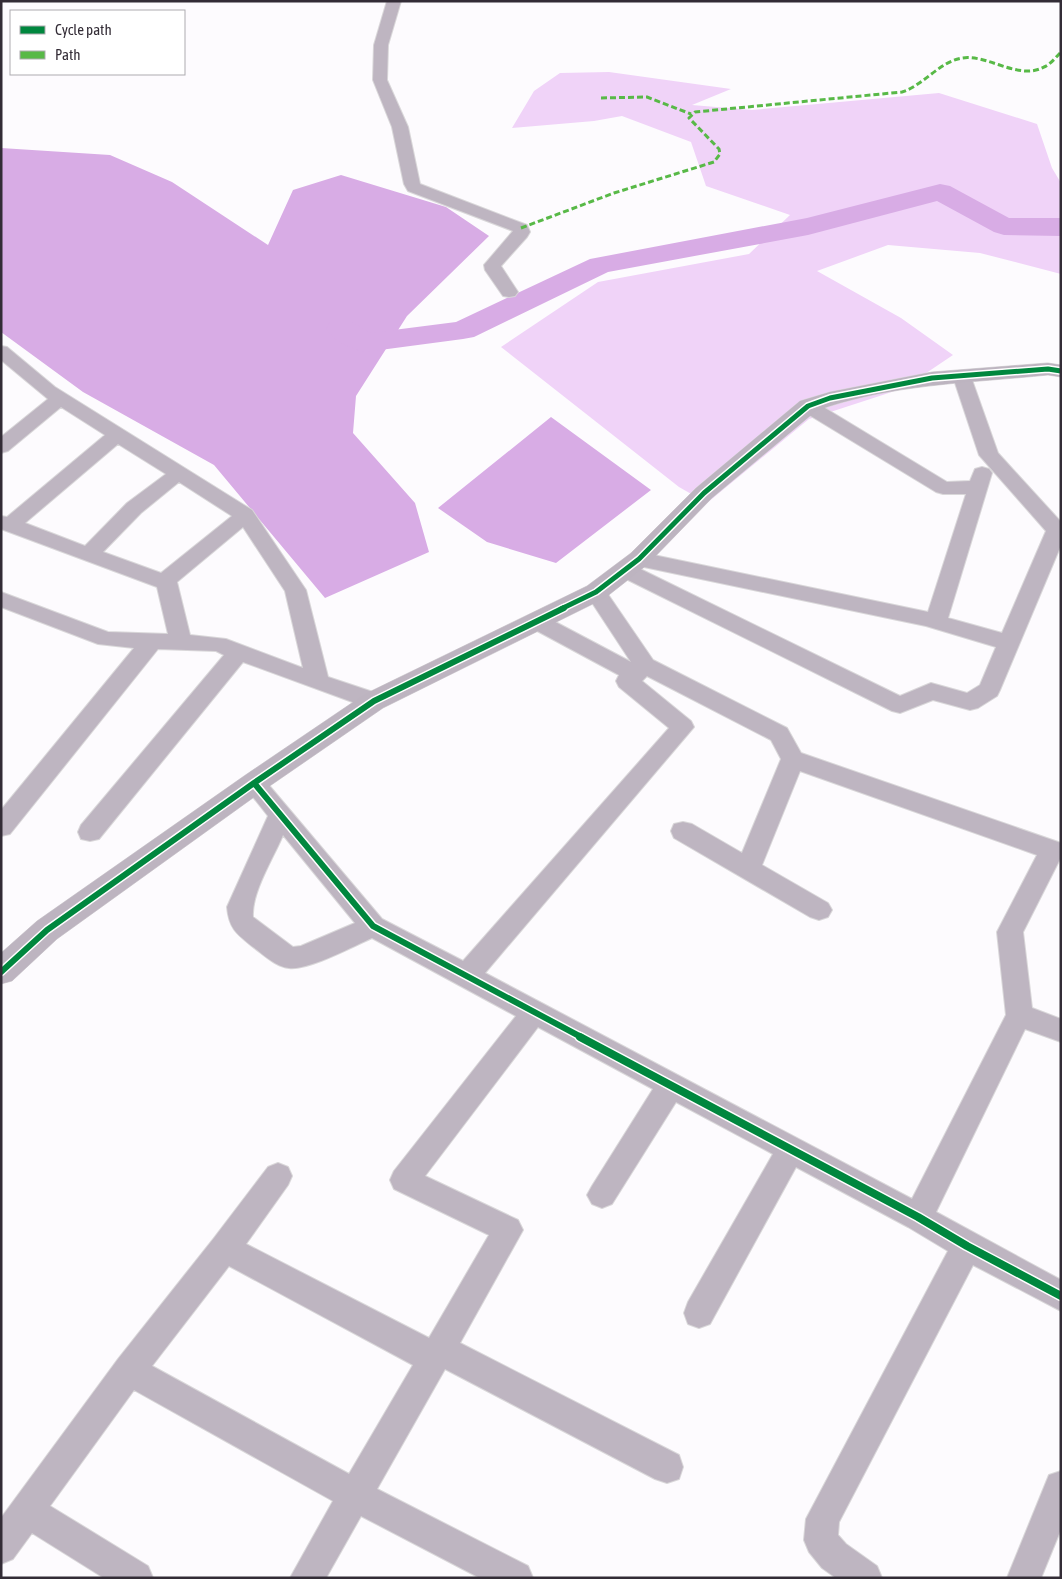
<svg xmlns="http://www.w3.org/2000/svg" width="1062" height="1579" font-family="'Asap Condensed',sans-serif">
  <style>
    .green { fill: #f0d3f8 }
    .water { fill: #d8ace5 }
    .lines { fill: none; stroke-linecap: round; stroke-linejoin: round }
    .river { fill: #d8ace5; fill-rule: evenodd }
    .street-casing { stroke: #d9d7d9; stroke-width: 2 }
    .secondary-casing { stroke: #d9d7d9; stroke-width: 1 }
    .street { fill: #beb5c1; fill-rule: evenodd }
    .secondary { fill: #bdb4c0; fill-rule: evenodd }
    .quiet { stroke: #58b947; stroke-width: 3; stroke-dasharray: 6 3; stroke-linecap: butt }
    .cycleway-far2-casing { stroke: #fff; stroke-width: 8 }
    .cycleway-far1-casing { stroke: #fff; stroke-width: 9 }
    .cycleway-casing { stroke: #fff; stroke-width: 11 }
    .cycleway-far2 { stroke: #00873e; stroke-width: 5 }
    .cycleway-far1 { stroke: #00873e; stroke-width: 6 }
    .cycleway { stroke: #00873e; stroke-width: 8 }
  </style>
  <rect width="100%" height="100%" fill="#fdfbfe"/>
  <path class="green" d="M 609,72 L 731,89 L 692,105 L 752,110 L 939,93 L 1037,124 L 1052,168 L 1061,183 L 1061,274 L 980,253 L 888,245 L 817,271 L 901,318 L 953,355 L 904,388 L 809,419 L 707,503 L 679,487 L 501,347 L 598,282 L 749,254 L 790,215 L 706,186 L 691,142 L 622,116 L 594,121 L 512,128 L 534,91 L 560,73 Z"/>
  <path class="water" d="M 1,148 L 110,155 L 172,182 L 268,245 L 293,190 L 341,175 L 446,207 L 489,236 L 407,316 L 356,396 L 353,433 L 415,503 L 429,552 L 325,598 L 214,465 L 83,392 L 1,332 Z
    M 551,417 L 651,490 L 556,563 L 487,542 L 438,508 Z"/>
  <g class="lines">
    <path class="river" d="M 940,184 L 950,186 L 1009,218 L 1061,218 L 1061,236 L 1004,235 L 994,232 L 937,201 L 808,235 L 608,272 L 474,337 L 463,339 L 365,352 C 351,349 334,341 326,329 L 330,322 L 341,320 L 352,322 L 370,333 L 456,322 L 590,259 L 807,218 Z"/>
    <g class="street-casing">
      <path id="street" d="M 387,1 L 401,1 L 388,45 L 387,80 L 408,127 L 420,184 L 527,225 L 530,232 L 527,237 L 501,266 L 518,292 L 515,296 L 509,297 L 503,296 L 485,270 L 484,265 L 513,231 L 408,191 L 404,184 L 392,127 L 373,80 L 374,45 Z
        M 1,346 L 7,347 L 55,387 L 252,510 L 306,590 L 328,677 L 382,695 L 385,701 L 382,707 L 374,709 L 366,707 L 243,662 L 99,839 L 90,841 L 81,839 L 78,832 L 81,825 L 224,655 L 216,651 L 158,649 L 10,834 L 1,836 L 1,810 L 134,648 L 98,644 L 1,607 L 1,592 L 108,632 L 168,634 L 157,587 L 1,529 L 1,516 L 7,517 L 105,435 L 61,407 L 8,451 L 1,453 L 1,437 L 48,399 L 1,360 ZM 118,444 L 166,474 L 127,503 L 85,546 L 25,523 ZM 179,482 L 232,516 L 161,573 L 103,552 L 141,513 ZM 243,527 L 285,591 L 303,668 L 226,639 L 190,635 L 177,582 Z
        M 962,371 L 968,373 L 971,377 L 998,453 L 1061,522 L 1061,545 L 1000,690 L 997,696 L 978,708 L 970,710 L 933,700 L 900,713 L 892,711 L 618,575 L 615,570 L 618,565 L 625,563 L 632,565 L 900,696 L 931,683 L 967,693 L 980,685 L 996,647 L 926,626 L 639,566 L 632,564 L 629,559 L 632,554 L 639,552 L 928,612 L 966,494 L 943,494 L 936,492 L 801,410 L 799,406 L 801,402 L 808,400 L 815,402 L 947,482 L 970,481 L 975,469 L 982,467 L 989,469 L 992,473 L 948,618 L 1002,633 L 1046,531 L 979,455 L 953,377 L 956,373 Z
        M 596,585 L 603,587 L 653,660 L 787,728 L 801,753 L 1061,843 L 1061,857 L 1023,932 L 1032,1008 L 1061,1019 L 1061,1042 L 1025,1029 L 936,1212 L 1061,1280 L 1061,1311 L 973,1265 L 839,1522 L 838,1535 L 846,1544 L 877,1566 L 882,1578 L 836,1578 L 822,1568 L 809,1552 L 804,1540 L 806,1519 L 948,1251 L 908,1227 L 796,1167 L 710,1324 L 699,1328 L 688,1324 L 684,1313 L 688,1302 L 773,1154 L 676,1102 L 612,1204 L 602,1208 L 592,1204 L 587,1195 L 592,1186 L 653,1089 L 538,1027 L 425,1176 L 518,1220 L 523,1230 L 460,1343 L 679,1455 L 683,1467 L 679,1479 L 667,1483 L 655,1479 L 445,1369 L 377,1489 L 528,1566 L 533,1578 L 480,1578 L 361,1516 L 326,1578 L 290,1578 L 333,1501 L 134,1390 L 50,1506 L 148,1566 L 153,1578 L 104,1578 L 32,1533 L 13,1559 L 1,1564 L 1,1518 L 118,1359 L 214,1238 L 268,1167 L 278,1163 L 288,1167 L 292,1176 L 288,1185 L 246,1244 L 429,1338 L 489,1235 L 394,1189 L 390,1180 L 394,1171 L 516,1016 L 372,938 C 354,946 307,971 289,968 C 276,967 264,955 253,947 C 237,934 229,929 227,907 L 268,816 L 242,783 L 246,777 L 254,774 L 262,777 L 382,919 L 463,961 L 669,728 L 619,687 L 616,681 L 619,675 L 528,626 L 525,621 L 528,616 L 536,614 L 544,616 L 631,662 L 585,592 L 589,587 ZM 647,676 L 771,740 L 781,759 L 742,853 L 692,824 L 683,822 L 674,824 L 671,831 L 674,838 L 810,917 L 819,920 L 828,917 L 832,910 L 828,903 L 762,865 L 800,771 L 1037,855 L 997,932 L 1006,1015 L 912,1199 L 485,973 L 694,727 L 691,721 L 642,681 ZM 283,835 L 355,923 L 301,946 L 293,947 L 253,917 C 251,893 274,857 283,835 ZM 229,1266 L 413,1365 L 349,1474 L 152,1366 Z
        M 1061,1471 L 1061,1529 L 1041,1578 L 1007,1578 L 1049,1475 Z"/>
    </g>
    <g class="secondary-casing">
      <path id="secondary" d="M 1048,363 L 1061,365 L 1061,377 L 1048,375 C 971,383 889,384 816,411 L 712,498 L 647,565 L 605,598 L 383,708 L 264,790 L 57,939 L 12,981 L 1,984 L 1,953 L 37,921 L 244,776 L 365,694 L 587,586 L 631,553 L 696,488 L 800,401 L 830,392 L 932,372 Z"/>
    </g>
    <use href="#street" class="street"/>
    <use href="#secondary" class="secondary"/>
    <path class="quiet" d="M 601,98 L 647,97 L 691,114
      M 521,228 L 614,193 L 714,162 L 720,154 L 719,149 L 689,118 L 695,112 L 902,92 C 924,85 939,62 962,58 C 988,54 1019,81 1044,67 C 1051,64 1056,57 1061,52"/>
    <g class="cycleway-far2-casing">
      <path id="cycleway-far2" d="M 561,609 L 596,592 L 639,559 L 704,493 L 808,406 L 830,398 L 932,378 L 1048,369 L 1061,371"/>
    </g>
    <g class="cycleway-far1-casing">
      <path id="cycleway-far1" d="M 254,783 L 373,926 L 583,1038
        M 1,972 L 47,930 L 254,783 L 374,701 L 564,608"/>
    </g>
    <g class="cycleway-casing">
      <path id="cycleway" d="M 580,1037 L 918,1217 L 967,1246 L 1061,1296"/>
    </g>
    <use href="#cycleway-far2" class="cycleway-far2"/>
    <use href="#cycleway-far1" class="cycleway-far1"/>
    <use href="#cycleway" class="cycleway"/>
  </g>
  <rect width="1062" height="1579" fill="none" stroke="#332c36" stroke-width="5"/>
  <rect x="10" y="10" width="175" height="65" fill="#ffffff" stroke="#adabaf"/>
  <rect x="20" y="26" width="25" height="8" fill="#00873e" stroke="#adabaf"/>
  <text x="55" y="35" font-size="15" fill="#332c36">Cycle path</text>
  <rect x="20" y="51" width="25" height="8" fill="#58b947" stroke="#adabaf"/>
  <text x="55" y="60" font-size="15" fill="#332c36">Path</text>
</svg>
